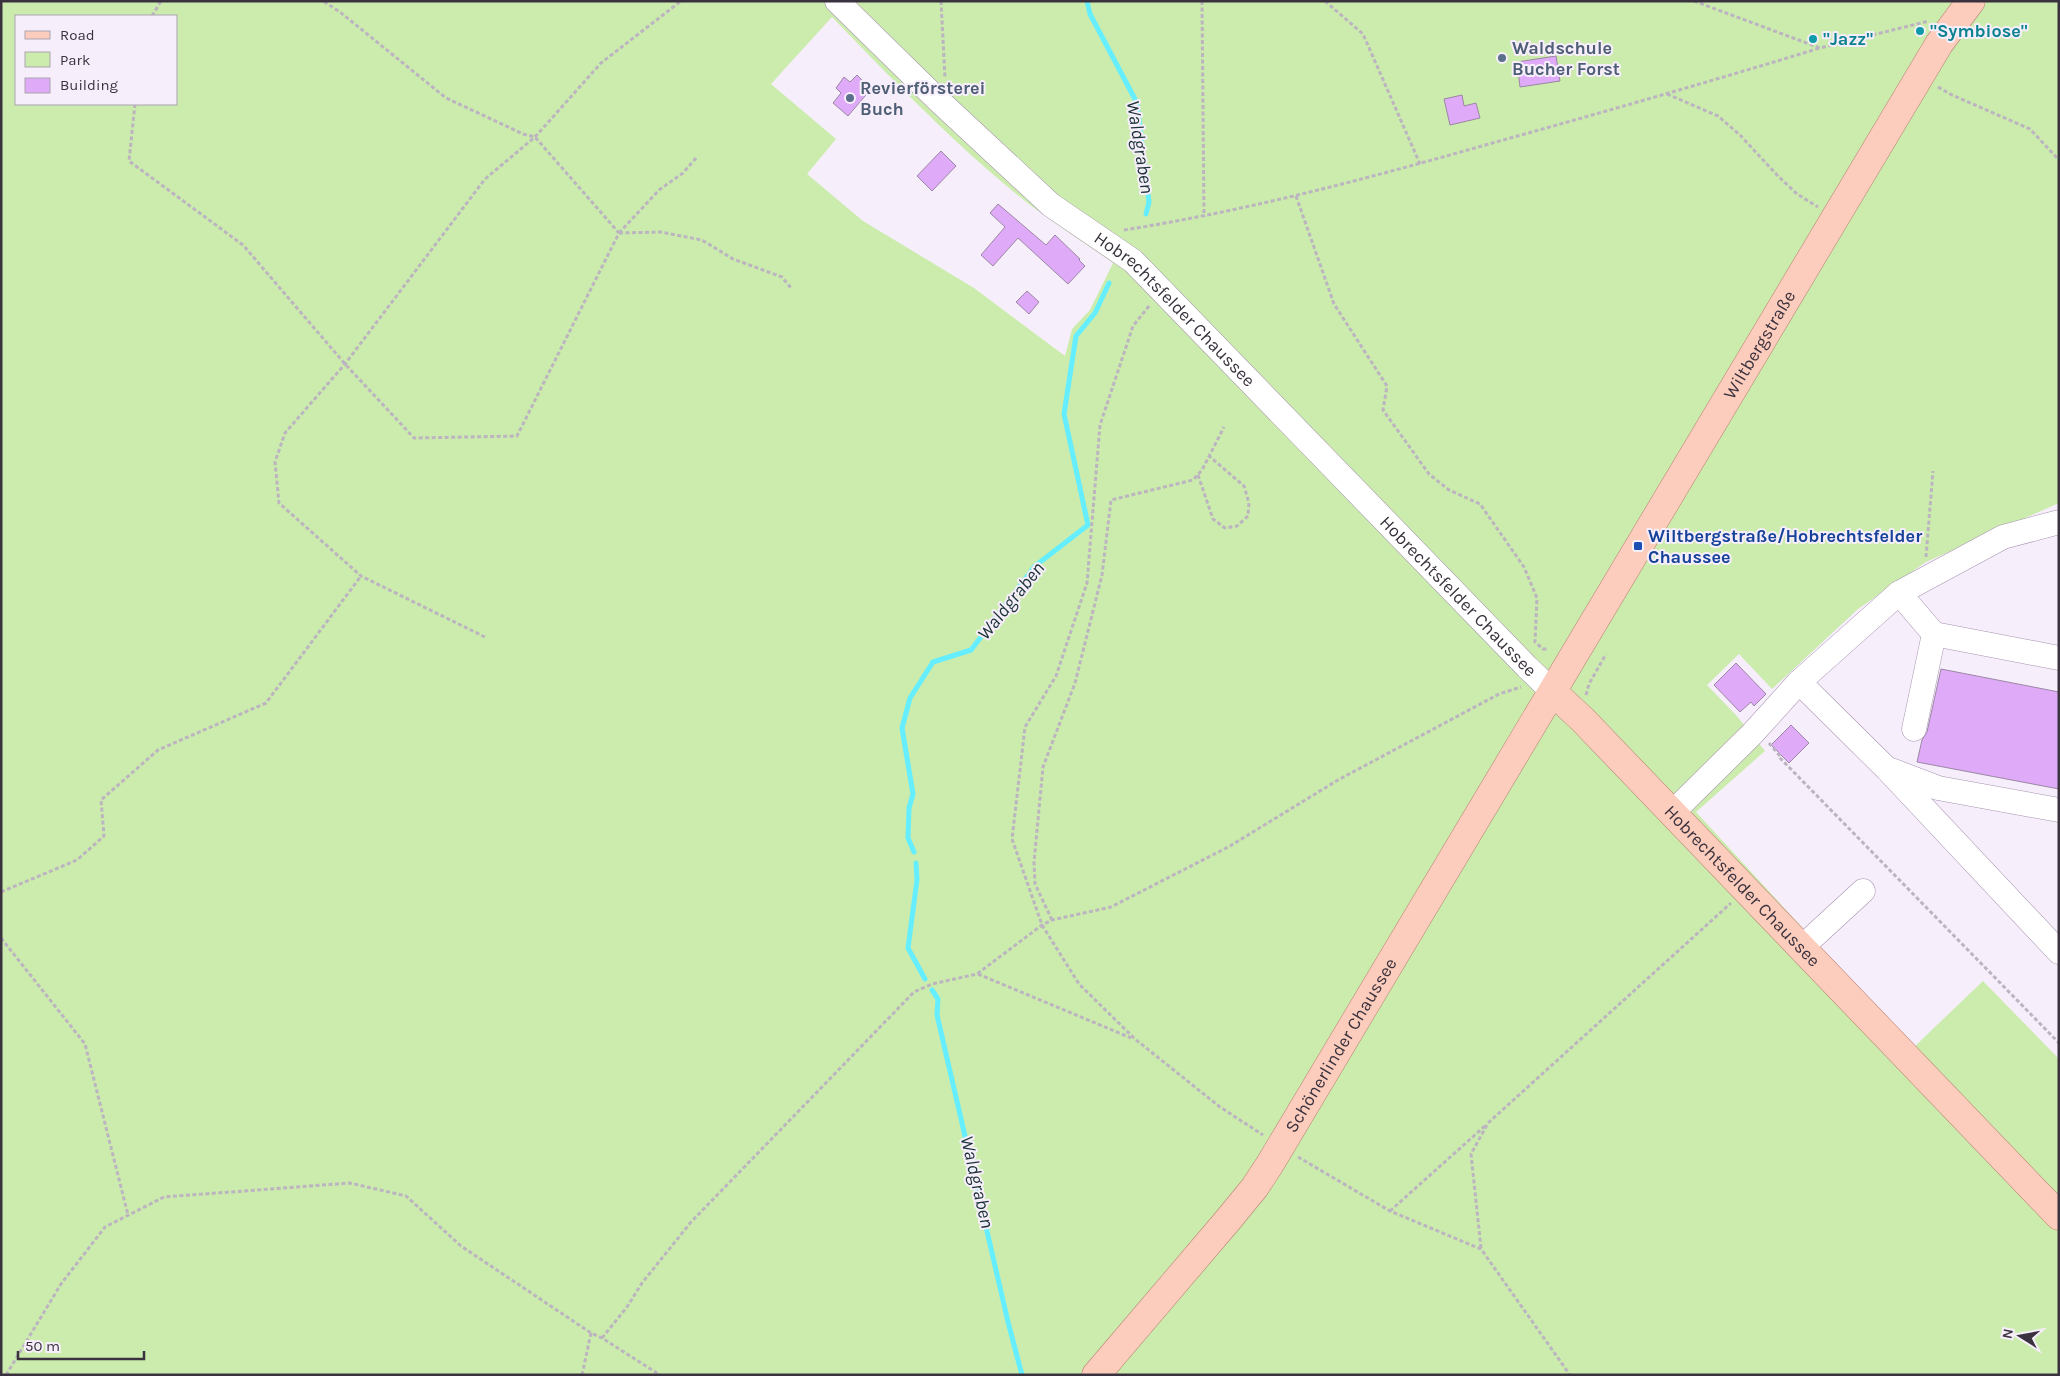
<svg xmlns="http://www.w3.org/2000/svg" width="2060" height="1376" font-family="Karla,sans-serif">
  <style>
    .green { fill: #cbecac; fill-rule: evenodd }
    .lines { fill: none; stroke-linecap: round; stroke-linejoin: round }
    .stream { stroke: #64eeff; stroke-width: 5 }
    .building { fill: #dfaaf7; stroke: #9b87a4 }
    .minor-casing { stroke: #a693b0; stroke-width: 25 }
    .major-casing { stroke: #b78073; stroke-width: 29 }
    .path { stroke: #bcb4c0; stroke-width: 3; stroke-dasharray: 4 2.5; stroke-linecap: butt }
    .minor { stroke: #fff; stroke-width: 24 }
    .major { stroke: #fcccbc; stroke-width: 28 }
    .culture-dot { fill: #0f9aa8; stroke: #f7eefb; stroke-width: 2 }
    .service-dot { fill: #5c6f8a; stroke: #f7eefb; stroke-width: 2 }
    .transit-dot { fill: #1a4fb4; stroke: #f7eefb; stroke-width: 2 }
    .labels { text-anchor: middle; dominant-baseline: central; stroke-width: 4; stroke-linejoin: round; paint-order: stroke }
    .culture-label { font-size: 18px; font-weight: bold; fill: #0d838f; stroke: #f7eefb; text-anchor: start }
    .service-label { font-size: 18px; font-weight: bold; fill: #4e5e75; stroke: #f7eefb; text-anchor: start }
    .street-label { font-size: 18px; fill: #3a323e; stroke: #f7eefb }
    .transit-label { font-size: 18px; font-weight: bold; fill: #164399; stroke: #f7eefb; text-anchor: start }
    .water-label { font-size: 19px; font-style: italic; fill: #1b3336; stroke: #f7eefb }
  </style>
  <rect width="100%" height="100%" fill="#f7eefb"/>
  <path class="green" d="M 1,1 L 2059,1 L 2059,503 L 1926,562 L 1858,609 L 1772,689 L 1739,654 L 1707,685 L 1736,715 L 1765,751 L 1696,812 L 1913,1048 L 1983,981 L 2059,1059 L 2059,1375 L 1,1375 ZM 16,16 L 176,16 L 176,104 L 16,104 ZM 832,17 C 892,79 953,143 1020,197 C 1050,221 1082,241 1113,263 L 1090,310 L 1072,329 L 1065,356 L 974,288 L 863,221 L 807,174 L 836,139 L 771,84 Z"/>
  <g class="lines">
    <path class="stream" d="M 1087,1 L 1090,14 L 1137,103 L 1149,202 L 1146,214
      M 914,852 L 908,838 L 909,808 L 913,794 L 902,728 L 910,698 L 933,662 L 971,650 L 1035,566 L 1088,525 L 1064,414 L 1076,336 L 1095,313 L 1109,283
      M 916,863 L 917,880 L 908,948 L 925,979
      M 932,990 L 938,999 L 937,1015 L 1008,1322 L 1022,1375"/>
  </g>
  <path class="building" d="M 1556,56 L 1560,81 L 1520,87 L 1517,62 Z
    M 857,75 L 871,89 L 848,116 L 833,103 L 841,93 L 836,88 L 844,77 L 850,82 Z
    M 1462,95 L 1464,106 L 1476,103 L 1480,118 L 1450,125 L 1444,99 Z
    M 941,151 L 956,166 L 932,191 L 917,176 Z
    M 998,204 L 1046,245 L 1055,235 L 1080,259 L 1079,260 L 1085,266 L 1068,284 L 1018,238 L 993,266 L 981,255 L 1005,227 L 990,213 Z
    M 1027,291 L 1039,302 L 1029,314 L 1016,302 Z
    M 1736,663 L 1766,694 L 1754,706 L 1751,702 L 1740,712 L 1714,685 Z
    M 1941,669 L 2059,692 L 2059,789 L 1917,762 L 1922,740 L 1927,732 Z
    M 1791,725 L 1809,743 L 1789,763 L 1771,745 Z"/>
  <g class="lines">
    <g class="minor-casing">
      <g id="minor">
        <path id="s1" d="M 837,1 L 937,99 L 1051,205 L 1133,261 L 1527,667 L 1553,692"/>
        <path d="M 1899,593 L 1934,634 L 2059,658"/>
        <path d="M 1799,682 L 1887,769 L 2059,952"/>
        <path d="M 1914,729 L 1934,634"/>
        <path d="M 1891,770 L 1938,788 L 2059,810"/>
        <path d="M 1672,813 L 1752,734 L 1799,682 L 1899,593 L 2003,537 L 2059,522"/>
        <path d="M 1801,948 L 1863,891"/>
      </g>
    </g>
    <g class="major-casing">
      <g id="major">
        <path id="s2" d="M 1553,692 L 1583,720 L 2059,1216"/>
        <path id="s3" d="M 1096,1375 L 1228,1220 L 1255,1187 L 1270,1164 L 1939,44 L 1971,1"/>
      </g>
    </g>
    <path class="path" d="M 941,1 L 945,78
      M 1202,1 L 1204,217
      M 1325,1 L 1363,34 L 1420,164
      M 1694,1 L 1820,48 L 1929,21
      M 152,16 L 161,1
      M 1938,87 L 1952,95 L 2030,129 L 2059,160
      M 1667,94 L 1718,116 L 1740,135 L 1777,175 L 1797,194 L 1818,207
      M 135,104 L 129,161 L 243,245 L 345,364 L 414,438 L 517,436 L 619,233 L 535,137 L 523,134 L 446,98 L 340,12 L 323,1
      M 1296,196 L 1334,304 L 1387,386 L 1383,410 L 1429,474 L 1449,490 L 1480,504 L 1524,567 L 1537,598 L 1535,642 L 1543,649 L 1548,649
      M 1124,230 C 1251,210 1373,177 1496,142 C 1604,112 1712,81 1820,48
      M 619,233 L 661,232 L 702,240 L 733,259 L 782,277 L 791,288
      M 619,233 L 659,190 L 683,173 L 696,158
      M 1149,306 L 1133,326 L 1100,425 L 1087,583 L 1056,676 L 1025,727 L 1012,839 L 1042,925 L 1079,984 L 1135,1039 L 1220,1107 L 1263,1135
      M 1198,475 L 1213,519 L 1225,528 L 1237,526 L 1248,516 L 1249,503 L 1244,486 L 1209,456
      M 1926,557 L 1933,471
      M 485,637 L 361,576 L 279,503 L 275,462 L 285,433 L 345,364 L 485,179 L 535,137 L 601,63 L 681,1
      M 1586,695 L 1589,684 L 1606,654
      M 1769,743 L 1780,756 L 1779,757 L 2059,1043
      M 1,892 L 77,860 L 104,836 L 101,800 L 158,750 L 266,703 L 361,576
      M 1052,920 L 1035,884 L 1034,862 L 1043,767 L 1075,683 L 1102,575 L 1111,500 L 1193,480 L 1202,470 L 1224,427
      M 1,938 L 85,1044 L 128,1215
      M 978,974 L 1131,1038
      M 1298,1157 L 1390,1211 L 1481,1249 L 1570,1375
      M 1390,1211 L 1486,1125
      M 1481,1248 L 1471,1154 L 1488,1123 L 1731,903
      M 602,1338 L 627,1307 L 642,1283 L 691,1222 L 914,992 L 932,984 L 977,974 L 1042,925 L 1052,920 L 1111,907 L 1230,846 L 1338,780 L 1499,694 L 1521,687
      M 6,1375 L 61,1284 L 105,1227 L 164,1197 L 350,1183 L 406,1196 L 461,1246 L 591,1333 L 602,1338 L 660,1375
      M 582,1375 L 591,1333"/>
    <use href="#minor" class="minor"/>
    <use href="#major" class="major"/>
  </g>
  <g class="culture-dot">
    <circle cx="1920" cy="31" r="5"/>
    <circle cx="1813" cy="39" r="5"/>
  </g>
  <g class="service-dot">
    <circle cx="1502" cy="58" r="5"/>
    <circle cx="850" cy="98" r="5"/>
  </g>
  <rect class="transit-dot" x="1633" y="541" width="10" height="10" rx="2.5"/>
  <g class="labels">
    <g class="culture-label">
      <text x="1930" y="31">"Symbiose"</text>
      <text x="1823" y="39">"Jazz"</text>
    </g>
    <g class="service-label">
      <text x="1512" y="48">Waldschule<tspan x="1512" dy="21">Bucher Forst</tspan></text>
      <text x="860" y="88">Revierförsterei<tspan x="860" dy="21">Buch</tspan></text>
    </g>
    <g class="street-label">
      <text stroke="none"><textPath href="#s1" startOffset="458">Hobrechtsfelder Chaussee</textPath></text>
      <text stroke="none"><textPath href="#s3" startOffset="1228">Wiltbergstraße</textPath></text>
      <text stroke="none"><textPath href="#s1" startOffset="862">Hobrechtsfelder Chaussee</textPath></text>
      <text stroke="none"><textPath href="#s2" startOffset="271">Hobrechtsfelder Chaussee</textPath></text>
      <text stroke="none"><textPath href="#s3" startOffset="412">Schönerlinder Chaussee</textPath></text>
    </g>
    <g class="transit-label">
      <text x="1648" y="536">Wiltbergstraße/Hobrechtsfelder<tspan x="1648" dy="21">Chaussee</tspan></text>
    </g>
    <g class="water-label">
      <text transform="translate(1140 147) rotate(81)">Waldgraben</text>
      <text transform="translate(1011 601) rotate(-51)">Waldgraben</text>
      <text transform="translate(977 1182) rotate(77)">Waldgraben</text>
    </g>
  </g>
  <rect width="2060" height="1376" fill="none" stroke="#3a323e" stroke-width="5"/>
  <rect x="15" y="15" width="162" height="90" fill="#f7eefb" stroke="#aba3af"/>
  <rect x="25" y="31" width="25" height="8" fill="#fcccbc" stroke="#aba3af"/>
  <text x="60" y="40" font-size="15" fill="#3a323e">Road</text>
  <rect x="25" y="52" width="25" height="15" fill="#cbecac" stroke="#aba3af"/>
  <text x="60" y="65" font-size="15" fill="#3a323e">Park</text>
  <rect x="25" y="78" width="25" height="15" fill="#dfaaf7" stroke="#aba3af"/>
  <text x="60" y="90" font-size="15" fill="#3a323e">Building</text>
  <g transform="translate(2020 1336) rotate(281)" stroke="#f7eefb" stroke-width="4" paint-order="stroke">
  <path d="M0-4L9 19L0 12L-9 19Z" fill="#3a323e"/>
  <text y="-8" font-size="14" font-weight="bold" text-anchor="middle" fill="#3a323e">N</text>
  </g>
  <path d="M18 1351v8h126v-8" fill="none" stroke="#3a323e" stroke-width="2.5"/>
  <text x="25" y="1351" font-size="15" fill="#3a323e" stroke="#f7eefb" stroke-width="4" paint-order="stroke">50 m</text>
</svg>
